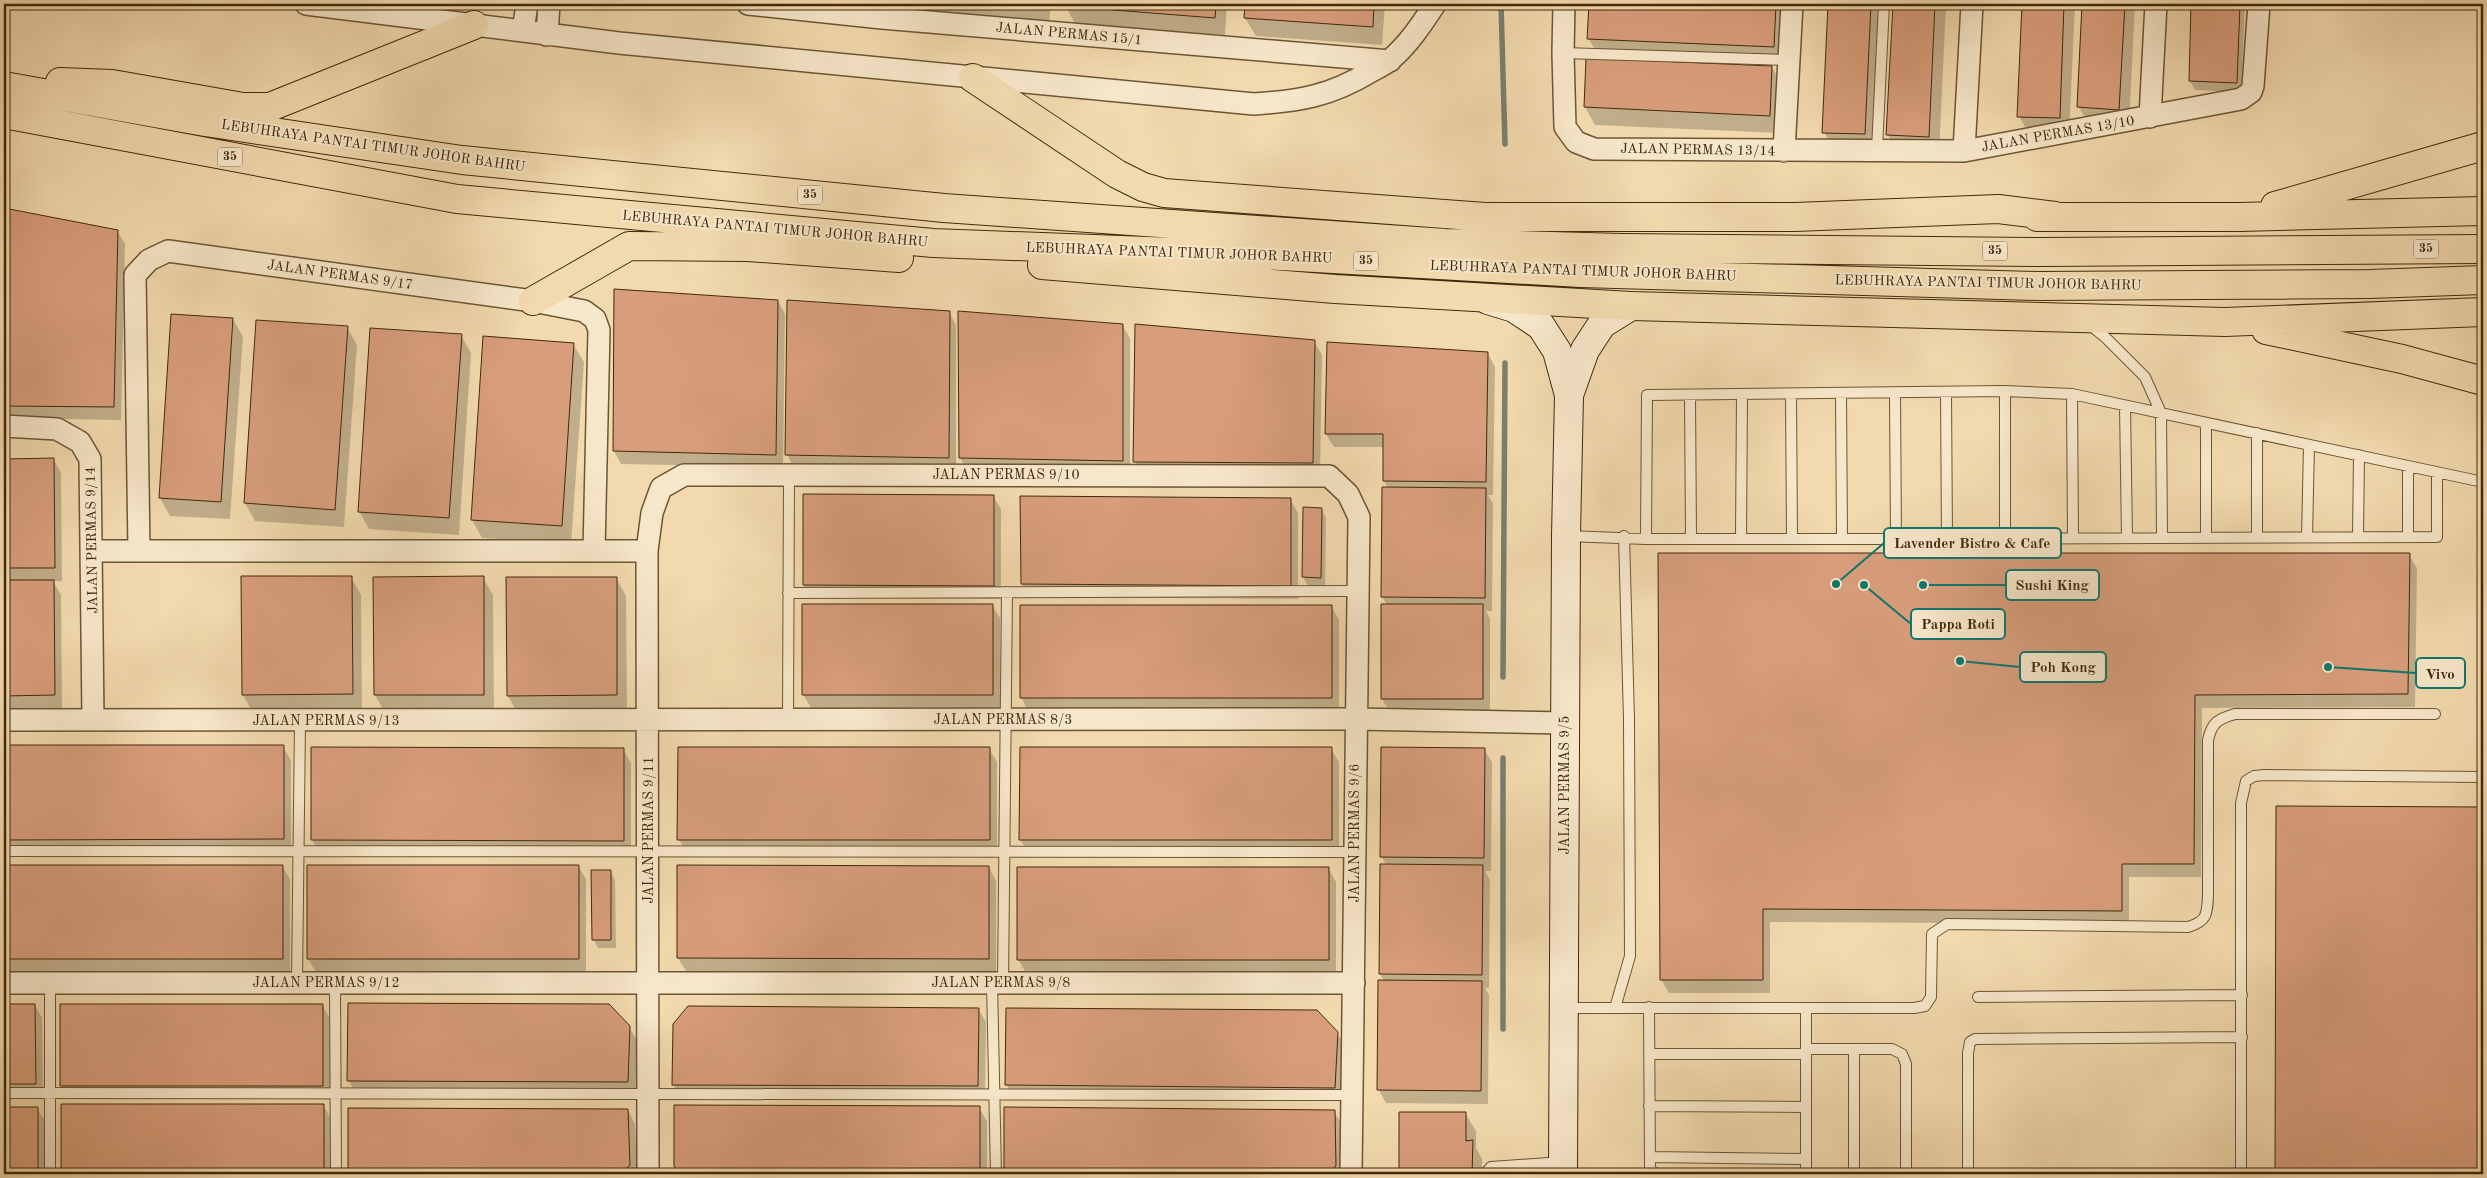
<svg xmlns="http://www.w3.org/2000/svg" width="2487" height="1178" font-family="'Old Standard TT',serif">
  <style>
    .shadow { fill: #0003 }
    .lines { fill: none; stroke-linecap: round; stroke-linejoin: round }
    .stream { stroke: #797f71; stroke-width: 5.5 }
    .building { fill: #d89d7b; stroke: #41290c }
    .lane-casing { stroke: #6d5534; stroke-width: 12 }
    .street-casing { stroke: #6d5534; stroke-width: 24 }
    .secondary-casing { stroke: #41290c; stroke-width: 30 }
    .highway-casing { stroke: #41290c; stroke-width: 30 }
    .lane { stroke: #f7e7ca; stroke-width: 10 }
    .street { stroke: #f7e7ca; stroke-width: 21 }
    .secondary { stroke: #f7e7ca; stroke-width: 28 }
    .highway { stroke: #f2daae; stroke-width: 28 }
    .labels { text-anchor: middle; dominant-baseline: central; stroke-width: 4; stroke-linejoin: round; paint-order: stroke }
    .shield { fill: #f7e7ca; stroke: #786245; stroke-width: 1 }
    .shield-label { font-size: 12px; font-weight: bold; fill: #41290c }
    .street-label { font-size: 14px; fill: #41290c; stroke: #f7e7ca }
    .leader { fill: none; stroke: #0f766e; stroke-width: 2 }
    .callout-dot { fill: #0f766e; stroke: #f7e7ca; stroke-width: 2 }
    .callout { fill: #f7e7ca; stroke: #0f766e; stroke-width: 2 }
    .callout-label { font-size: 15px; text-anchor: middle; font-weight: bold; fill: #41290c }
  </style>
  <rect width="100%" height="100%" fill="#f2daae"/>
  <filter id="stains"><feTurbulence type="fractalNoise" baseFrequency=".004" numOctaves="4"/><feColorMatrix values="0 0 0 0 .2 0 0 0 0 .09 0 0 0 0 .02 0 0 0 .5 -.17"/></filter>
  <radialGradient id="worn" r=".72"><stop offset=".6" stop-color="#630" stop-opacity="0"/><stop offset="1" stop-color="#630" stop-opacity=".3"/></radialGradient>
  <path class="shadow" d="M 913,4 L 1051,4 L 1049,22 L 918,12 Z
    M 1065,4 L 1227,4 L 1225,35 L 1075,24 Z
    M 1246,4 L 1385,4 L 1382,45 L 1256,36 L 1245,18 Z
    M 1590,4 L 1778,4 L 1786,17 L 1783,65 L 1599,56 L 1588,38 Z
    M 1830,4 L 1882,4 L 1874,152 L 1834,150 L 1824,132 Z
    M 1894,4 L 1946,4 L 1939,154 L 1898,153 L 1888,135 Z
    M 2023,4 L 2075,4 L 2069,136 L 2029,134 L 2019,116 Z
    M 2084,4 L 2135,4 L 2129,127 L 2089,125 L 2079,107 Z
    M 2193,4 L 2245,4 L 2241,92 L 2195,90 L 2190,81 Z
    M 1772,67 L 1782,85 L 1780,133 L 1595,125 L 1585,107 Z
    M 4,209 L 117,231 L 125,244 L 121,420 L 4,418 Z
    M 778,301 L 785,314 L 783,467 L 621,464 L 614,451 Z
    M 949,312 L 956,325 L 956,471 L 794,468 L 787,454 Z
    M 233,319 L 243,337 L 230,519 L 170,516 L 160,498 Z
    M 258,321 L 347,327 L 357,345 L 344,527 L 255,521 L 245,503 Z
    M 1122,325 L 1130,338 L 1130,474 L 968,471 L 960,458 Z
    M 461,335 L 471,353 L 459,535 L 369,529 L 359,511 Z
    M 1314,341 L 1322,355 L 1320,476 L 1142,475 L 1135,461 Z
    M 573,344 L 584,362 L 571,544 L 482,538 L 472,520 Z
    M 1488,354 L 1495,367 L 1493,495 L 1488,495 L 1493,503 L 1492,611 L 1486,611 L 1490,619 L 1490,712 L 1390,712 L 1382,699 L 1387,605 L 1382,597 L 1388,488 L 1384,481 L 1384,447 L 1334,447 L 1326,434 Z
    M 4,460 L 54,460 L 61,473 L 62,581 L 53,581 L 61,595 L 62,708 L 4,709 Z
    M 804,495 L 993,496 L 1001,509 L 1001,599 L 811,598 L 804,585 Z
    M 1021,497 L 1290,499 L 1298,513 L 1298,599 L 1029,597 L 1022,584 Z
    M 1321,509 L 1326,518 L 1325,586 L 1308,586 L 1303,577 Z
    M 1660,555 L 2409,555 L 2417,568 L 2415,707 L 2202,708 L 2201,877 L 2129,877 L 2129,924 L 1770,922 L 1770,993 L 1669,993 L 1661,979 Z
    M 351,577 L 361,595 L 362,712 L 253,713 L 243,695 Z
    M 374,578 L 483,578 L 493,595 L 494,713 L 385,713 L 375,695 Z
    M 616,578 L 626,596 L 627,713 L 518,714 L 508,696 Z
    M 992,605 L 1000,618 L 1000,708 L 811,708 L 803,694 Z
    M 1332,607 L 1339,620 L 1339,711 L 1028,711 L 1021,697 Z
    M 4,747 L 283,747 L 291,760 L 291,852 L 4,852 Z
    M 623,749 L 631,763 L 631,854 L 320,853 L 312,840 Z
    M 989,749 L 997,762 L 997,853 L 686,852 L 679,839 Z
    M 1331,749 L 1339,762 L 1339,853 L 1028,852 L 1020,839 Z
    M 1484,749 L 1492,762 L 1491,871 L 1485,871 L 1490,880 L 1489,988 L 1485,988 L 1489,995 L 1488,1104 L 1386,1103 L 1379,1090 L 1384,981 L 1380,974 L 1381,865 L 1386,865 L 1382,857 Z
    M 2277,808 L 2483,809 L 2483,1174 L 2276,1174 Z
    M 4,866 L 282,866 L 290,879 L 290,972 L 4,972 Z
    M 578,866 L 586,879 L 586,972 L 316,972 L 308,959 Z
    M 678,867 L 989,867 L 996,881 L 996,972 L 686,971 L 678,958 Z
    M 1329,869 L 1336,882 L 1336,973 L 1026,973 L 1018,959 Z
    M 610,871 L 615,880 L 616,948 L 598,948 L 593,939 Z
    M 4,1005 L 35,1005 L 42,1018 L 43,1097 L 4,1097 Z
    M 322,1005 L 330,1018 L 330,1099 L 69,1099 L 61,1086 Z
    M 978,1009 L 986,1022 L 985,1099 L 681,1098 L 674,1085 Z
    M 629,1027 L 637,1040 L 635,1095 L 356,1094 L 349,1081 Z
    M 1337,1033 L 1345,1046 L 1342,1101 L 1014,1098 L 1006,1084 Z
    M 323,1105 L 331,1119 L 331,1174 L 62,1174 L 62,1106 Z
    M 4,1108 L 37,1108 L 45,1121 L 45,1174 L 4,1174 Z
    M 979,1108 L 987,1121 L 987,1174 L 680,1174 L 675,1165 Z
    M 1005,1109 L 1334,1111 L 1342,1125 L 1343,1174 L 1005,1174 Z
    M 349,1110 L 628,1110 L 635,1124 L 637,1174 L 349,1174 Z
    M 1465,1113 L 1476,1131 L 1476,1148 L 1482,1159 L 1482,1174 L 1400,1174 L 1400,1114 Z"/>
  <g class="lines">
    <path class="stream" d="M 1501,4 L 1505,144
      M 1503,677 L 1505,363
      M 1503,1029 L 1503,758"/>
  </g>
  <path class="building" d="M 1064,4 L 1216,4 L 1215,18 L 1063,6 Z
    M 1245,4 L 1374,4 L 1373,27 L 1244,18 Z
    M 1589,4 L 1776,4 L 1774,47 L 1587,39 Z
    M 1828,4 L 1871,4 L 1865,134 L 1822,133 Z
    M 1893,4 L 1935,4 L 1929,137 L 1886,135 Z
    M 2022,4 L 2064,4 L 2060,118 L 2017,117 Z
    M 2082,4 L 2125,4 L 2119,110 L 2077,107 Z
    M 2191,4 L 2240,4 L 2237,83 L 2189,81 Z
    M 1586,58 L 1772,66 L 1770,116 L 1584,107 Z
    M 4,208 L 118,230 L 114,407 L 4,406 Z
    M 614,289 L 778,300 L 776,455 L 613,451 Z
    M 787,300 L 950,311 L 949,458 L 785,455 Z
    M 958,311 L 1123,324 L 1123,461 L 959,458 Z
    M 171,314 L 233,318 L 221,502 L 159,498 Z
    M 256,320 L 348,326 L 335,510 L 244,503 Z
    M 1135,324 L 1315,340 L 1313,463 L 1133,462 Z
    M 370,328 L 462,334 L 449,518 L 358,512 Z
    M 483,336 L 574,343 L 562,526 L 471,520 Z
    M 1327,342 L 1488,352 L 1486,482 L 1383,481 L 1383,434 L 1325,434 Z
    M 54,458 L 55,568 L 4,568 L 4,459 Z
    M 1382,487 L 1486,488 L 1485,598 L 1381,597 Z
    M 803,494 L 994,495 L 994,586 L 803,585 Z
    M 1020,496 L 1291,498 L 1291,586 L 1021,584 Z
    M 1303,507 L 1322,508 L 1321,578 L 1302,577 Z
    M 1658,553 L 2410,553 L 2408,694 L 2195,695 L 2194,864 L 2122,864 L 2122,911 L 1763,909 L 1763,980 L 1660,980 Z
    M 241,576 L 352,576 L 353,694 L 242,695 Z
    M 484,576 L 484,695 L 374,695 L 373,577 Z
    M 506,577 L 617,577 L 617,695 L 507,696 Z
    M 4,580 L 54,580 L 55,695 L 4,696 Z
    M 802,604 L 993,604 L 993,695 L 802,695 Z
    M 1381,604 L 1483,604 L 1483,699 L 1381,699 Z
    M 1020,605 L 1332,605 L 1332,698 L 1020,698 Z
    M 4,745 L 284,745 L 284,839 L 4,840 Z
    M 311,747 L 624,748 L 624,841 L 311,840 Z
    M 678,747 L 990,747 L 990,840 L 677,840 Z
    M 1020,747 L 1332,747 L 1332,840 L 1019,840 Z
    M 1381,747 L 1485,748 L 1484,858 L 1380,857 Z
    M 2276,806 L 2483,807 L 2483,1174 L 2275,1174 Z
    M 1380,864 L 1483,865 L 1482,975 L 1379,974 Z
    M 4,865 L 283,865 L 283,959 L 4,959 Z
    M 307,865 L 579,865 L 579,959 L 307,959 Z
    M 677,865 L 989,866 L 989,959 L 677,958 Z
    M 1017,867 L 1329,867 L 1329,960 L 1017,960 Z
    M 591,870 L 611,870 L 611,940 L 592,940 Z
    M 1378,980 L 1482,981 L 1481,1091 L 1377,1090 Z
    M 348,1003 L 609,1004 L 630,1026 L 628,1082 L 347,1081 Z
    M 4,1004 L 35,1004 L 36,1084 L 4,1084 Z
    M 60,1004 L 323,1004 L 323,1086 L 60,1086 Z
    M 688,1006 L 979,1008 L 978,1086 L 672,1085 L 673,1024 Z
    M 1006,1008 L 1317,1010 L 1338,1032 L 1335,1088 L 1005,1085 Z
    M 61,1104 L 324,1104 L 324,1174 L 61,1174 Z
    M 674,1105 L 980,1106 L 980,1174 L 681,1174 L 674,1166 Z
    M 4,1107 L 38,1107 L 38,1174 L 4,1174 Z
    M 1004,1107 L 1335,1110 L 1336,1166 L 1327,1174 L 1004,1174 Z
    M 348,1108 L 628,1109 L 630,1165 L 621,1174 L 348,1174 Z
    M 1399,1112 L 1466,1112 L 1466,1141 L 1473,1140 L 1472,1174 L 1399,1174 Z"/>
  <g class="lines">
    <g class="lane-casing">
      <path id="lane" d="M 1563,53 L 1790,60
        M 1877,149 L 1884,4
        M 2089,324 L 2105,337 L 2145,377 L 2161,413 L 2162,537
        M 2005,391 L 2005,538
        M 1946,392 L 1947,539
        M 1841,393 L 1842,539
        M 1895,393 L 1896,539
        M 1791,394 L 1792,539
        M 2072,394 L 2073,538
        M 1690,395 L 1691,539
        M 2125,406 L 2127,537
        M 2257,433 L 2257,537
        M 2408,466 L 2408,537
        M 1567,536 L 1646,539 L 1871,539 L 2437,537 L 2437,473
        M 2206,537 L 2206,423
        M 2307,537 L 2309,445
        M 2358,537 L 2359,455
        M 1646,539 L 1647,395 L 2005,391 L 2072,394 L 2483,482
        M 1741,539 L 1742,394
        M 788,593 L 1358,591
        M 788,721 L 789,475
        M 4,851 L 1355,852
        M 50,983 L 50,1174
        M 297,983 L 300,721
        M 335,983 L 336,1174
        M 992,983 L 996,1174
        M 1003,983 L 1007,592
        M 1978,997 L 2242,995
        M 1649,1007 L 1650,1169 L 1656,1174
        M 1565,1008 L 1914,1008 L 1925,1006 L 1931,997 L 1932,934 L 1947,924 L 2188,927 C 2207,921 2207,915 2208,896 L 2208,740 C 2212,722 2218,719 2235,714 L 2435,714
        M 1615,1008 L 1630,956 L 1629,719 L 1624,536
        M 1806,1049 L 1892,1049 L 1902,1054 L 1906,1064 L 1906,1174
        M 1649,1054 L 1806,1054
        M 4,1093 L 1353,1095
        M 1649,1106 L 1806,1107
        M 1650,1157 L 1806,1159
        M 1485,1174 L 1491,1167 L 1562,1162
        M 1806,1174 L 1806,1009
        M 1854,1174 L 1854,1049
        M 1968,1174 L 1968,1053 L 1970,1042 L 1975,1039 L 2242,1037
        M 2241,1174 L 2241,803 L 2246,781 L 2254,776 L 2265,775 L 2483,777"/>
    </g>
    <g class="street-casing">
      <path id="street" d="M 306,4 L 619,43 L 1254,104 C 1300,101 1330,96 1370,72 C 1377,68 1384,65 1390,60 C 1408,45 1422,24 1435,4
        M 748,4 L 882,18 L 1390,61
        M 1564,4 L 1563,53 L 1565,127 L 1576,142 L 1594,149 L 1964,151 L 2241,99 L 2251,92 L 2253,86 L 2259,4
        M 523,31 L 527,4
        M 547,35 L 549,4
        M 2150,117 L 2156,4
        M 1784,151 L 1792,4
        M 1964,151 L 1972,4
        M 4,426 L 57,429 L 80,442 L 90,459 L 93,720
        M 93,551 L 647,551
        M 139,551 L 135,275 L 149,260 L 168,251 L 533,301 L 584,311 L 595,319 L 599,330 L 594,551
        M 4,720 L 1356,719 L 1565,723
        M 4,983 L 1354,983
        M 648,1174 L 647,551 L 652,513 L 661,488 L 684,475 L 1329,476 L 1348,494 L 1359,517 L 1351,1174"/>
    </g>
    <g class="secondary-casing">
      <path id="secondary" d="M 1488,300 L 1514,308 L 1541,326 L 1557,351 L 1569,395 L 1566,536 L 1563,1174
        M 1569,395 L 1585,350 L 1602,324 L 1631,306"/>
    </g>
    <g class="highway-casing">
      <path id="highway" d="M 973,78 L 1117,174 L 1143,187 L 1164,193 L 1485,217 L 1795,217 L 1998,209 L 2055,216
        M 60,82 L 112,84 L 243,107 L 270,107 L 474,25
        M 4,86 L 205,122 L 462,160 L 944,208 L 1445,243 L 1622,248 L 2043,252 L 2483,249
        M 4,114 L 457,199 L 933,243 L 1281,256 L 1581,273 L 2038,286 L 2370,284 L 2483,280
        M 2275,206 L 2483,146
        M 2037,217 L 2239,217 L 2483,211
        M 1042,265 L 1335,289 L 1631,306 L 2225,322 L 2483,312
        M 533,301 L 629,246 L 748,247 L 899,258
        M 2266,330 L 2402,359 L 2483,381"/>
    </g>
    <use href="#lane" class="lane"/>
    <use href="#street" class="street"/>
    <use href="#secondary" class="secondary"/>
    <use href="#highway" class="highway"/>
  </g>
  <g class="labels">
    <g class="shield">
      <rect x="217.5" y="147.5" width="25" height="19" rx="4"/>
      <rect x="797.5" y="185.5" width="25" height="19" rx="4"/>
      <rect x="2413.5" y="239.5" width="25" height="19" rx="4"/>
      <rect x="1982.5" y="241.5" width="25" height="19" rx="4"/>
      <rect x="1353.5" y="251.5" width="25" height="19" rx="4"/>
    </g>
    <g class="shield-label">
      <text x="230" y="157">35</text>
      <text x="810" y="195">35</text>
      <text x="2426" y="249">35</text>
      <text x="1995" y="251">35</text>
      <text x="1366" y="261">35</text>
    </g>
    <g class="street-label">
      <text transform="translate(1069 34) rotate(5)">JALAN PERMAS 15/1</text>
      <text transform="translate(2058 134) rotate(-10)">JALAN PERMAS 13/10</text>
      <text transform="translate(373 146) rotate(8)">LEBUHRAYA PANTAI TIMUR JOHOR BAHRU</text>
      <text transform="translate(1698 150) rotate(1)">JALAN PERMAS 13/14</text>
      <text transform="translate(775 229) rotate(5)">LEBUHRAYA PANTAI TIMUR JOHOR BAHRU</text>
      <text transform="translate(1179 253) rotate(2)">LEBUHRAYA PANTAI TIMUR JOHOR BAHRU</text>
      <text transform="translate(1583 271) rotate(2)">LEBUHRAYA PANTAI TIMUR JOHOR BAHRU</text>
      <text transform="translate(340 275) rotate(8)">JALAN PERMAS 9/17</text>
      <text transform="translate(1988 283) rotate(1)">LEBUHRAYA PANTAI TIMUR JOHOR BAHRU</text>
      <text x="1006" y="475">JALAN PERMAS 9/10</text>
      <text transform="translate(92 540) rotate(-91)">JALAN PERMAS 9/14</text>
      <text x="1003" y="720">JALAN PERMAS 8/3</text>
      <text x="326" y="721">JALAN PERMAS 9/13</text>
      <text transform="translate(1565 785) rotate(-90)">JALAN PERMAS 9/5</text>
      <text transform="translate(649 830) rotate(-90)">JALAN PERMAS 9/11</text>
      <text transform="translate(1355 833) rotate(-90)">JALAN PERMAS 9/6</text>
      <text x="326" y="983">JALAN PERMAS 9/12</text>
      <text x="1001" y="983">JALAN PERMAS 9/8</text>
    </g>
  </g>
  <path class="leader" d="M1836 584L1884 543M1923 585L2006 585M1864 585L1911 624M1960 661L2020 667M2328 667L2416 673"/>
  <g class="callout-dot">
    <circle cx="1836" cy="584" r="5"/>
    <circle cx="1923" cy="585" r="5"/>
    <circle cx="1864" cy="585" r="5"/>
    <circle cx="1960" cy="661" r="5"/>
    <circle cx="2328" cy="667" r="5"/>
  </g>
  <g class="callout">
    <rect x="1884" y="528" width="177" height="30" rx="5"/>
    <rect x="2006" y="570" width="93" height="30" rx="5"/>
    <rect x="1911" y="609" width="94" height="30" rx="5"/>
    <rect x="2020" y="652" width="86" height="30" rx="5"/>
    <rect x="2416" y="658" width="49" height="30" rx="5"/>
  </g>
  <g class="callout-label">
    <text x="1972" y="548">Lavender Bistro &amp; Cafe</text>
    <text x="2052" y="590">Sushi King</text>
    <text x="1958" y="629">Pappa Roti</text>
    <text x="2063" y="672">Poh Kong</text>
    <text x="2440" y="679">Vivo</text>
  </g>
  <rect width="2487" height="1178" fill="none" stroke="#f2daae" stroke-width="20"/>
  <rect x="5" y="5" width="2477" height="1168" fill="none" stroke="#41290c" stroke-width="2.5"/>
  <rect x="10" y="10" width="2467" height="1158" fill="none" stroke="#41290c"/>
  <rect width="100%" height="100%" filter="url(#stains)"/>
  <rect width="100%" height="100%" fill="url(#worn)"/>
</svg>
